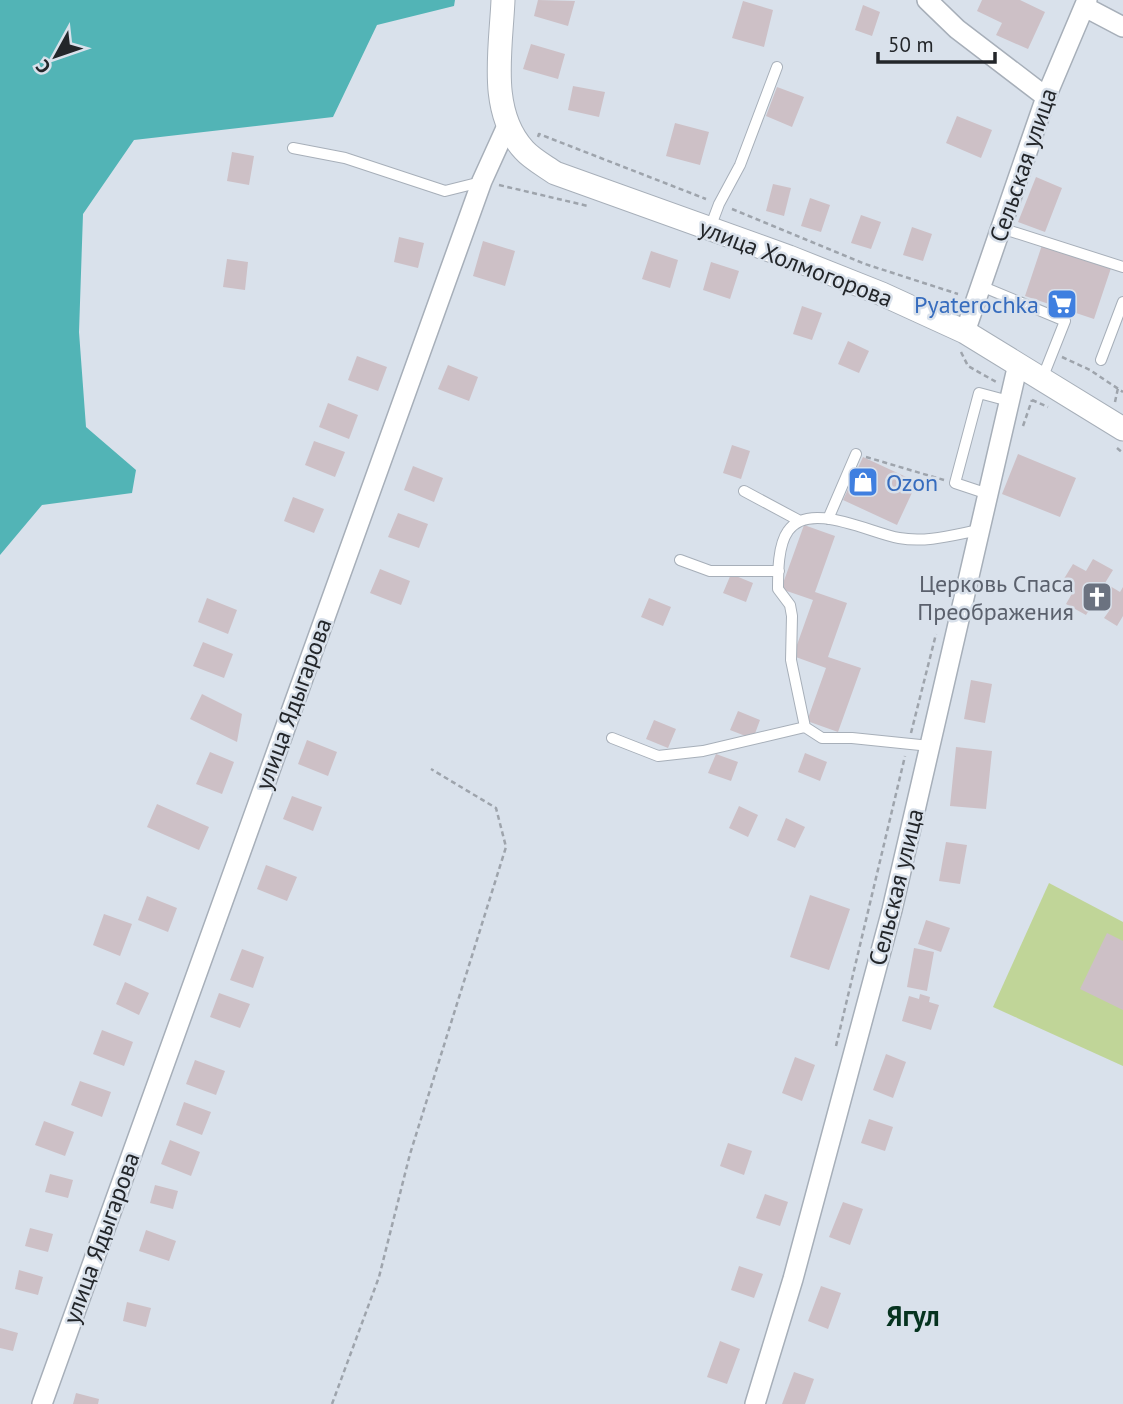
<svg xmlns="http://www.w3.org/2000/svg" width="1123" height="1404" font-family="'PT Sans',sans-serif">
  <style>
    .green { fill: #c0d598 }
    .water { fill: #52b4b6 }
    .building { fill: #cdc0c6 }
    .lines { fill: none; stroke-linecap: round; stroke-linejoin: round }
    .service-casing { stroke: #a7afb9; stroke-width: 12 }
    .minor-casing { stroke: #a7afb9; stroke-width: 22 }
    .tertiary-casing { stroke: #a7afb9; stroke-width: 25 }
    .path { stroke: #9ea4ac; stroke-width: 2.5; stroke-dasharray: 5 3.5; stroke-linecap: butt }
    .service { stroke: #fff; stroke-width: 10 }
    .minor { stroke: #fff; stroke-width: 19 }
    .tertiary { stroke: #fff; stroke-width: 23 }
    .labels { text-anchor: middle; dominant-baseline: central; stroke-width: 5; stroke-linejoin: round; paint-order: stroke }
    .street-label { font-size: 24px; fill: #23262a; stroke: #d9e1eb }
    .shop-label { font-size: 24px; fill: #366cbe; stroke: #d9e1eb; text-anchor: end }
    .worship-label { font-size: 24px; fill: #5b616d; stroke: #d9e1eb; text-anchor: end }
    .quarter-label { font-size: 28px; font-weight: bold; fill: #06331f; stroke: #d9e1eb }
  </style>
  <rect width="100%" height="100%" fill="#d9e1eb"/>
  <path class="green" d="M 1049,883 L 1123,922 L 1123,1066 L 993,1007 Z"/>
  <path class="water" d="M 0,0 L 455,0 L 454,6 L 377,25 L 333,117 L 134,140 L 83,214 L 79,332 L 86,427 L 136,470 L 132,493 L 42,505 L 0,555 Z"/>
  <path class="building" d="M 538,0 L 575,1 L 568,26 L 534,16 Z
    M 982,0 L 1020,0 L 1045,12 L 1028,49 L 996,35 L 1002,23 L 977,11 Z
    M 743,1 L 773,10 L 764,47 L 732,38 Z
    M 863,5 L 880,12 L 872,36 L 855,30 Z
    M 531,44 L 565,54 L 558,79 L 523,69 Z
    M 573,86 L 605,92 L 599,117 L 568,110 Z
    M 777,87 L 804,97 L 792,127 L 766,116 Z
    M 957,116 L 992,130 L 981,158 L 946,143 Z
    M 675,123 L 709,132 L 700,165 L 666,156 Z
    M 232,152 L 254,156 L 249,185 L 227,181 Z
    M 1036,177 L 1062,188 L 1045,232 L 1018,222 Z
    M 773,184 L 791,188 L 784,216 L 766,211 Z
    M 810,198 L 830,205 L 821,232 L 801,226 Z
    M 861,215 L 881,222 L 871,249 L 851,243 Z
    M 912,227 L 932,234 L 923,261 L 903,255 Z
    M 399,237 L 424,243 L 418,268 L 394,262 Z
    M 483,241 L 515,251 L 505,286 L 473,276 Z
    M 1042,245 L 1111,268 L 1094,319 L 1025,296 Z
    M 651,251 L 678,260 L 670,288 L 642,279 Z
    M 227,259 L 248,262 L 245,290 L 223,287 Z
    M 711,262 L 739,271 L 730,299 L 703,290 Z
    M 802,306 L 822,313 L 812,340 L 793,334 Z
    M 848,341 L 869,351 L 859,373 L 838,364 Z
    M 357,356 L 387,367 L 378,391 L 348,380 Z
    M 448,365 L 478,377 L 469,401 L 438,389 Z
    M 328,403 L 358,415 L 349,439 L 319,427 Z
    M 314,441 L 345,452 L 335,477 L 305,465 Z
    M 732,445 L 750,451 L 741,479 L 723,473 Z
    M 1018,454 L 1076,478 L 1060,517 L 1002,494 Z
    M 863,457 L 917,482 L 897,525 L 843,500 Z
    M 413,466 L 443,478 L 434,502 L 404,490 Z
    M 293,497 L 324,509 L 314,533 L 284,521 Z
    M 398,513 L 428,524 L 419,548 L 388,537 Z
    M 804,525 L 835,536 L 815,592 L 847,603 L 828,657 L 861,668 L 838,732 L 807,721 L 826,668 L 793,656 L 813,600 L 781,589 Z
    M 1093,559 L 1113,570 L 1105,583 L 1120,592 L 1123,587 L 1123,616 L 1117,626 L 1104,618 L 1109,611 L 1094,602 L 1086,615 L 1066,604 L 1074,590 L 1062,582 L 1073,564 L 1086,571 Z
    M 380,569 L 410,581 L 401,605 L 370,593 Z
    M 731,574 L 753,583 L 746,602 L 723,593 Z
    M 207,598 L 237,610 L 228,634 L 198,622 Z
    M 649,598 L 671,607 L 663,626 L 641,617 Z
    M 203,642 L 233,654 L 224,678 L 193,666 Z
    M 971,680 L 992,684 L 985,723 L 964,719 Z
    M 202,694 L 242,714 L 237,742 L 190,719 Z
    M 738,711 L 760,720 L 753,739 L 730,730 Z
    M 654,720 L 676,729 L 668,748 L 646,739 Z
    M 307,740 L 337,752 L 328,776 L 298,764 Z
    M 956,747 L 992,751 L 986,809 L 950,806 Z
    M 210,752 L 234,762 L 222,794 L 196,784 Z
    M 805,753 L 827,762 L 820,781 L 798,772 Z
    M 716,754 L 738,762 L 731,781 L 708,773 Z
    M 292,796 L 322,807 L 313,831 L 283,819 Z
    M 157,804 L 209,827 L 199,850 L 147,827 Z
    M 739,806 L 758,815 L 748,837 L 729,828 Z
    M 786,818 L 805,827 L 795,848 L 777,840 Z
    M 946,842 L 967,845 L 960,884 L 939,881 Z
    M 266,865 L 297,877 L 287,901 L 257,889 Z
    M 810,895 L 850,909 L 829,970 L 790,957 Z
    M 147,896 L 177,908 L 168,932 L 138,920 Z
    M 104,914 L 132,924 L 120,956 L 93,945 Z
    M 926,920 L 950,928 L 941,952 L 918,944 Z
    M 1107,933 L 1123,941 L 1123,1010 L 1080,989 Z
    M 914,948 L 934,952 L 927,991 L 907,987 Z
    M 242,949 L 264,957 L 253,988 L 230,980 Z
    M 125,982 L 149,993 L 139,1015 L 116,1004 Z
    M 219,993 L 250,1004 L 240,1028 L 210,1017 Z
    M 920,994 L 930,997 L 929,1002 L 939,1005 L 931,1030 L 902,1021 L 909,996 L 919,999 Z
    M 102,1030 L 133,1042 L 124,1066 L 93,1054 Z
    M 886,1054 L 906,1062 L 893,1098 L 873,1090 Z
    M 795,1057 L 815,1065 L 802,1101 L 782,1093 Z
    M 195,1060 L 225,1071 L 216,1095 L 186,1084 Z
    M 80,1081 L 111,1092 L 102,1117 L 71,1105 Z
    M 184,1102 L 211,1112 L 202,1135 L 176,1125 Z
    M 869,1119 L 893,1127 L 885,1151 L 861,1143 Z
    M 44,1121 L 74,1132 L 65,1156 L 35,1145 Z
    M 170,1140 L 200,1152 L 191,1176 L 161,1164 Z
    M 728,1143 L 752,1151 L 744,1175 L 720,1166 Z
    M 50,1174 L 73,1180 L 68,1198 L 45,1192 Z
    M 155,1185 L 178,1191 L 173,1209 L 150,1203 Z
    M 765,1194 L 788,1202 L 780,1226 L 756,1218 Z
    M 843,1202 L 863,1209 L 850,1245 L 829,1237 Z
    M 30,1228 L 53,1234 L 48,1252 L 25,1246 Z
    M 146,1230 L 176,1241 L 169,1261 L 139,1251 Z
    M 739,1266 L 763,1274 L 754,1298 L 731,1290 Z
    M 19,1270 L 43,1277 L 38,1295 L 15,1289 Z
    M 821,1286 L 841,1293 L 828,1329 L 808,1321 Z
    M 127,1302 L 151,1308 L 146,1327 L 123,1321 Z
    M 0,1328 L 18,1333 L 13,1351 L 0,1348 Z
    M 720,1341 L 740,1349 L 727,1384 L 707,1377 Z
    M 794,1372 L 814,1379 L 805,1404 L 782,1404 Z
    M 76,1393 L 99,1399 L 98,1404 L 73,1404 Z"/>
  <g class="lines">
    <g class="service-casing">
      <path id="service" d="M 293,148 L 345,158 L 445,191 L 481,182
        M 710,228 L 719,204 L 740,165 L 777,67
        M 1001,228 L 1123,267
        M 981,286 L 1065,321 L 1042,379
        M 1101,360 L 1123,302
        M 744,491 L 800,521
        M 988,494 L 955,483 L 979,393 L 1009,401
        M 828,519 L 856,454
        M 680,560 L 710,571 L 779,571
        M 612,738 L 658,756 L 703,751 L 805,727
        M 930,746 L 852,738 L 822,738 L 805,727 L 791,660 L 792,616 L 790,605 L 778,589 C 778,572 778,545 788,531 C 809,500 870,533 899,538 C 926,543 953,535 979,530"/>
    </g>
    <g class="minor-casing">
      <path id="minor" d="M 927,0 L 957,29 L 1046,97
        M 1085,7 L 1123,27
        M 965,332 L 1046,97 L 1087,0
        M 42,1404 L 482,181 L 507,126
        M 755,1404 L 793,1279 L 892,910 L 1018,364"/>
    </g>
    <g class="tertiary-casing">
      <path id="tertiary" d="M 503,0 C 501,49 488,111 524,150 C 532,159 545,166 555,173 L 789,257 L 882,294 L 965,332 L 1123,429"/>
    </g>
    <path class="path" d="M 538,137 L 539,134 L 706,199
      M 499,185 L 588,206
      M 732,209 L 865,264 L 958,294
      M 961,352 L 968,366 L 998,383
      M 1062,357 L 1090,370 L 1123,392
      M 1032,400 L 1048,407
      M 1115,402 L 1118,388
      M 1023,426 L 1032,400
      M 1117,448 L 1123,453
      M 866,457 L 944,480
      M 911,733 L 936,634
      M 836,1046 L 905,756
      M 332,1404 L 379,1277 L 410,1154 L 506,847 L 496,808 L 431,769"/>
    <use href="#service" class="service"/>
    <use href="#minor" class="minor"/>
    <use href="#tertiary" class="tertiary"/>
  </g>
  <defs>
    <g id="supermarket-square" transform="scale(1.575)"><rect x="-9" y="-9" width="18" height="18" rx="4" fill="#3f7fe0" stroke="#d9e1eb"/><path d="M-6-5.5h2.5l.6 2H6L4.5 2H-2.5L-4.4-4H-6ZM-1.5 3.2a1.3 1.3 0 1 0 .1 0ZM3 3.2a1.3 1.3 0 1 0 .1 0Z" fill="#fff"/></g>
    <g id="shop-square" transform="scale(1.575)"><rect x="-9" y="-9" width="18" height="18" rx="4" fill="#3f7fe0" stroke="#d9e1eb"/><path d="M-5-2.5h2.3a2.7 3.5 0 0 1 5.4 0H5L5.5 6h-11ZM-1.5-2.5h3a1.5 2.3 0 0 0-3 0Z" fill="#fff"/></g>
    <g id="church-square" transform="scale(1.575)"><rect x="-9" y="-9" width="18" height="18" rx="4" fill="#6b7280" stroke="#d9e1eb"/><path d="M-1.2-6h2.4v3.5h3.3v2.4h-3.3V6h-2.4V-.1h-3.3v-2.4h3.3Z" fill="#fff"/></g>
  </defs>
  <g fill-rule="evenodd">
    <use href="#supermarket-square" x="1062" y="304"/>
    <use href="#shop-square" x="863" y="482"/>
    <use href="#church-square" x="1097" y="597"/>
  </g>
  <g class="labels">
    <g class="street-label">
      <text transform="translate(1023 165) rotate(-71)">Сельская улица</text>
      <text transform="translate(796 263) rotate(21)">улица Холмогорова</text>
      <text transform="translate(293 704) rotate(-70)">улица Ядыгарова</text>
      <text transform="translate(896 887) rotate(-76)">Сельская улица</text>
      <text transform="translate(101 1238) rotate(-70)">улица Ядыгарова</text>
    </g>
    <g class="shop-label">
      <text x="1039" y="304">Pyaterochka</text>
      <text x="886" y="482" text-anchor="start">Ozon</text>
    </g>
    <g class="worship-label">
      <text x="1074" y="583">Церковь Спаса<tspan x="1074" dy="28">Преображения</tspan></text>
    </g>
    <g class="quarter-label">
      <text x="913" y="1315">Ягул</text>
    </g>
  </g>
  <g transform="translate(56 56) rotate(230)" stroke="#d9e1eb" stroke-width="5" paint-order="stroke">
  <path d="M0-5L12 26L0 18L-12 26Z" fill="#23262a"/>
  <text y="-10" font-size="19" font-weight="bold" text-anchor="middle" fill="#23262a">С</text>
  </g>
  <path d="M878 52v10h117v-10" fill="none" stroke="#23262a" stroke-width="3.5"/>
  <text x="888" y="52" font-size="21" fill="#23262a" stroke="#d9e1eb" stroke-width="5" paint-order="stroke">50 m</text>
</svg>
